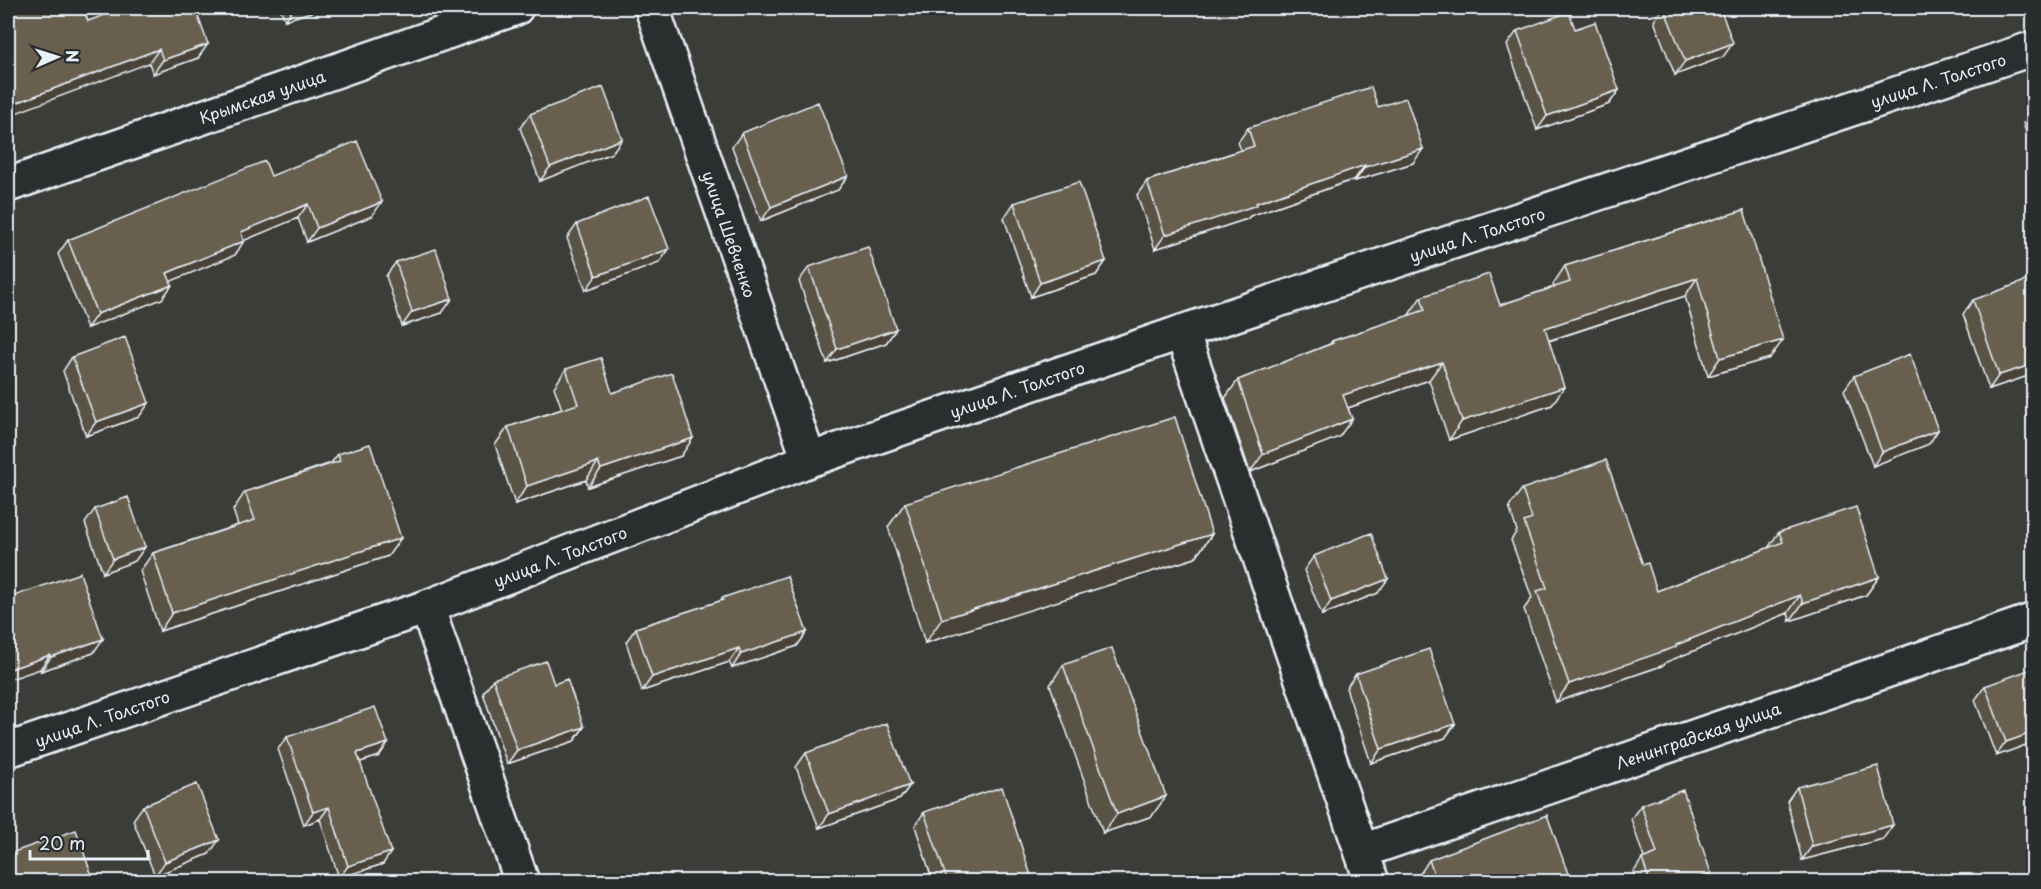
<svg xmlns="http://www.w3.org/2000/svg" width="2041" height="889" font-family="'Playpen Sans',sans-serif">
  <style>
    .lines { fill: none; stroke-linecap: round; stroke-linejoin: round }
    .street-casing { stroke: #e8f1f8; stroke-width: 38 }
    .street { stroke: #2a2d2e; stroke-width: 33 }
    .wall { fill: #595244; stroke: #e8f1f8; stroke-width: 1.5 }
    .shaded-wall { fill: #484237; stroke: #e8f1f8; stroke-width: 1.5 }
    .building { fill: #675f4f; stroke: #e8f1f8; stroke-width: 1.5 }
    .labels { text-anchor: middle; dominant-baseline: central; stroke-width: 5; stroke-linejoin: round; paint-order: stroke }
    .street-label { font-size: 16px; fill: #e8f1f8; stroke: #2a2d2e }
  </style>
  <rect width="100%" height="100%" fill="#3c3c38"/>
  <filter id="ink" filterUnits="userSpaceOnUse"><feTurbulence type="fractalNoise" baseFrequency=".0167" numOctaves="2"/><feDisplacementMap in="SourceGraphic" scale="12" xChannelSelector="R" yChannelSelector="G"/><feConvolveMatrix kernelMatrix="1 2 1 2 8 2 1 2 1" color-interpolation-filters="sRGB"/></filter>
  <g filter="url(#ink)">
    <g class="lines">
      <g class="street-casing">
        <path id="street" d="M 652,8 L 809,460
          M 8,185 L 516,8
          M 1182,332 L 1372,882
          M 427,607 L 522,882
          M 8,750 L 427,607 L 809,460 L 1182,332 L 2034,48
          M 1362,851 L 2034,620"/>
      </g>
      <use href="#street" class="street"/>
    </g>
    <path class="wall" d="M 280,8 L 324,8 L 285,20 Z
      M 1663,8 L 1723,57 L 1675,75 L 1654,21 Z
      M 44,12 L 88,21 L 198,58 L 153,74 L 149,63 Z
      M 1575,29 L 1619,90 L 1609,104 L 1537,130 L 1507,45 L 1517,31 Z
      M 1378,107 L 1413,163 L 1355,181 L 1355,179 L 1250,216 L 1247,219 L 1155,249 L 1137,195 L 1147,181 L 1241,150 L 1238,142 L 1248,128 Z
      M 2034,110 L 2034,152 L 2023,124 Z
      M 530,114 L 622,139 L 612,153 L 540,181 L 520,128 Z
      M 742,133 L 848,176 L 838,190 L 761,221 L 732,147 Z
      M 271,176 L 372,216 L 307,242 L 298,218 L 244,240 L 235,255 L 170,281 L 172,285 L 162,299 L 87,328 L 58,254 L 68,240 Z
      M 1014,203 L 1106,261 L 1096,275 L 1031,297 L 1004,218 Z
      M 1744,210 L 1770,358 L 1708,376 L 1685,296 L 1549,341 L 1552,405 L 1449,440 L 1429,380 L 1348,408 L 1352,419 L 1339,437 L 1250,472 L 1225,398 L 1238,380 L 1330,344 L 1332,341 L 1408,316 L 1421,297 L 1500,305 L 1554,287 L 1553,284 L 1565,266 Z
      M 577,224 L 669,249 L 659,263 L 586,290 L 567,238 Z
      M 396,262 L 442,313 L 402,326 L 386,276 Z
      M 809,267 L 896,329 L 886,343 L 827,363 L 799,281 Z
      M 2034,296 L 2034,374 L 1989,389 L 1963,314 L 1973,300 Z
      M 72,357 L 139,417 L 86,436 L 63,371 Z
      M 566,369 L 612,393 L 681,456 L 588,487 L 586,480 L 515,504 L 495,445 L 508,427 L 562,409 L 554,387 Z
      M 1854,376 L 1938,430 L 1929,444 L 1873,466 L 1844,390 Z
      M 338,454 L 388,556 L 160,631 L 140,571 L 153,553 L 238,525 L 233,510 L 245,492 L 331,463 Z
      M 1522,489 L 1643,565 L 1657,591 L 1768,548 L 1779,532 L 1879,577 L 1866,595 L 1790,621 L 1788,613 L 1666,662 L 1664,665 L 1556,702 L 1524,609 L 1532,598 L 1511,540 L 1517,531 L 1509,507 Z
      M 905,503 L 1212,534 L 1195,558 L 925,643 L 888,527 Z
      M 95,509 L 145,547 L 135,561 L 103,573 L 85,523 Z
      M 1314,556 L 1378,593 L 1322,615 L 1304,570 Z
      M 80,573 L 93,653 L 41,671 L 40,669 Z
      M 722,598 L 807,632 L 797,646 L 732,668 L 729,662 L 642,691 L 626,642 L 636,628 L 720,601 Z
      M 1063,665 L 1152,816 L 1103,833 L 1050,685 Z
      M 1356,674 L 1455,724 L 1445,738 L 1371,763 L 1346,688 Z
      M 493,679 L 554,684 L 584,727 L 574,741 L 507,764 L 483,693 Z
      M 1985,686 L 2034,742 L 1996,756 L 1975,700 Z
      M 287,737 L 388,743 L 379,756 L 360,762 L 383,864 L 339,878 L 320,819 L 304,825 L 278,749 Z
      M 806,753 L 910,785 L 900,799 L 819,828 L 796,767 Z
      M 1797,787 L 1883,839 L 1802,860 L 1787,801 Z
      M 1641,805 L 1711,873 L 1705,882 L 1636,882 L 1633,873 L 1642,859 L 1644,858 L 1631,819 Z
      M 143,806 L 209,854 L 155,876 L 133,820 Z
      M 924,812 L 1033,882 L 933,882 L 915,826 Z
      M 1429,860 L 1571,882 L 1416,882 L 1416,880 Z"/>
    <path class="shaded-wall" d="M 294,8 L 324,8 L 285,20 Z
      M 1733,43 L 1723,57 L 1675,75 L 1685,61 Z
      M 208,44 L 198,58 L 153,74 L 163,60 Z
      M 159,49 L 149,63 L 8,116 L 8,106 Z
      M 1619,90 L 1609,104 L 1537,130 L 1547,116 Z
      M 622,139 L 612,153 L 540,181 L 550,167 Z
      M 1423,149 L 1413,163 L 1355,181 L 1365,167 Z
      M 1365,165 L 1355,179 L 1250,216 L 1247,219 L 1155,249 L 1165,235 Z
      M 848,176 L 838,190 L 761,221 L 771,207 Z
      M 382,202 L 372,216 L 307,242 L 317,228 Z
      M 308,204 L 298,218 L 231,246 L 241,232 Z
      M 244,241 L 235,255 L 157,287 L 167,273 Z
      M 669,249 L 659,263 L 586,290 L 596,276 Z
      M 1106,261 L 1096,275 L 1031,297 L 1040,283 Z
      M 1697,278 L 1685,296 L 1532,346 L 1545,328 Z
      M 172,285 L 162,299 L 87,328 L 97,314 Z
      M 452,299 L 442,313 L 402,326 L 412,312 Z
      M 896,329 L 886,343 L 827,363 L 837,349 Z
      M 1783,340 L 1770,358 L 1708,376 L 1720,358 Z
      M 1442,362 L 1429,380 L 1330,414 L 1343,395 Z
      M 2034,364 L 2034,374 L 1989,389 L 1999,375 Z
      M 1564,387 L 1552,405 L 1449,440 L 1462,421 Z
      M 149,403 L 139,417 L 86,436 L 96,422 Z
      M 1352,419 L 1339,437 L 1250,472 L 1263,454 Z
      M 1938,430 L 1929,444 L 1873,466 L 1882,452 Z
      M 693,438 L 681,456 L 588,487 L 601,469 Z
      M 598,462 L 586,480 L 515,504 L 527,486 Z
      M 1212,534 L 1195,558 L 925,643 L 942,619 Z
      M 401,538 L 388,556 L 160,631 L 172,613 Z
      M 145,547 L 135,561 L 103,573 L 113,559 Z
      M 1879,577 L 1866,595 L 1790,621 L 1803,603 Z
      M 1388,579 L 1378,593 L 1322,615 L 1331,601 Z
      M 1800,595 L 1788,613 L 1666,662 L 1664,665 L 1556,702 L 1569,684 L 1676,645 Z
      M 807,632 L 797,646 L 732,668 L 741,654 Z
      M 103,639 L 93,653 L 41,671 L 51,657 Z
      M 739,648 L 729,662 L 642,691 L 652,677 Z
      M 50,655 L 40,669 L 8,680 L 8,670 Z
      M 1455,724 L 1445,738 L 1371,763 L 1381,749 Z
      M 584,727 L 574,741 L 507,764 L 517,750 Z
      M 2034,732 L 2034,742 L 1996,756 L 2006,742 Z
      M 388,743 L 379,756 L 348,766 L 357,753 Z
      M 910,785 L 900,799 L 819,828 L 829,814 Z
      M 1166,796 L 1152,816 L 1103,833 L 1117,814 Z
      M 329,807 L 320,819 L 304,825 L 313,812 Z
      M 1893,825 L 1883,839 L 1802,860 L 1812,846 Z
      M 219,840 L 209,854 L 155,876 L 165,862 Z
      M 391,852 L 383,864 L 339,878 L 348,866 Z
      M 1711,873 L 1705,882 L 1686,882 Z"/>
    <path class="building" d="M 8,8 L 42,8 L 44,12 L 55,8 L 83,8 L 88,21 L 124,8 L 195,8 L 208,44 L 163,60 L 159,49 L 8,106 Z
      M 1664,8 L 1720,8 L 1733,43 L 1685,61 Z
      M 1569,12 L 1575,29 L 1595,22 L 1619,90 L 1547,116 L 1517,31 Z
      M 603,87 L 622,139 L 550,167 L 530,114 Z
      M 1371,87 L 1378,107 L 1406,98 L 1423,149 L 1365,167 L 1365,165 L 1256,203 L 1257,205 L 1165,235 L 1147,181 L 1254,146 L 1248,128 Z
      M 818,102 L 848,176 L 771,207 L 742,133 Z
      M 357,141 L 382,202 L 317,228 L 308,204 L 241,232 L 244,241 L 167,273 L 172,285 L 97,314 L 68,240 L 265,161 L 271,176 Z
      M 1079,182 L 1106,261 L 1040,283 L 1014,203 Z
      M 649,196 L 669,249 L 596,276 L 577,224 Z
      M 1744,210 L 1783,340 L 1720,358 L 1697,278 L 1545,328 L 1564,387 L 1462,421 L 1442,362 L 1343,395 L 1352,419 L 1263,454 L 1238,380 L 1333,343 L 1332,341 L 1425,310 L 1421,297 L 1489,274 L 1500,305 L 1570,282 L 1565,266 Z
      M 868,247 L 896,329 L 837,349 L 809,267 Z
      M 436,249 L 452,299 L 412,312 L 396,262 Z
      M 2028,280 L 2034,296 L 2034,364 L 1999,375 L 1973,300 Z
      M 125,337 L 149,403 L 96,422 L 72,357 Z
      M 1910,354 L 1938,430 L 1882,452 L 1854,376 Z
      M 601,358 L 612,393 L 672,373 L 693,438 L 601,469 L 598,462 L 527,486 L 508,427 L 578,404 L 566,369 Z
      M 1175,417 L 1212,534 L 942,619 L 905,503 Z
      M 370,444 L 401,538 L 172,613 L 153,553 L 255,520 L 245,492 L 340,461 L 338,454 Z
      M 1606,460 L 1643,565 L 1648,563 L 1657,591 L 1783,542 L 1779,532 L 1856,507 L 1879,577 L 1803,603 L 1800,595 L 1676,645 L 1676,647 L 1569,684 L 1537,591 L 1547,588 L 1524,522 L 1532,519 L 1522,489 Z
      M 128,497 L 145,547 L 113,559 L 95,509 Z
      M 1371,533 L 1388,579 L 1331,601 L 1314,556 Z
      M 80,573 L 103,639 L 51,657 L 50,655 L 8,670 L 8,598 Z
      M 787,576 L 807,632 L 741,654 L 739,648 L 652,677 L 636,628 L 723,600 L 722,598 Z
      M 1112,648 L 1166,796 L 1117,814 L 1063,665 Z
      M 1429,649 L 1455,724 L 1381,749 L 1356,674 Z
      M 546,661 L 554,684 L 567,679 L 584,727 L 517,750 L 493,679 Z
      M 2034,668 L 2034,732 L 2006,742 L 1985,686 Z
      M 375,707 L 388,743 L 357,753 L 391,852 L 348,866 L 329,807 L 313,812 L 287,737 Z
      M 887,723 L 910,785 L 829,814 L 806,753 Z
      M 1878,766 L 1893,825 L 1812,846 L 1797,787 Z
      M 197,784 L 219,840 L 165,862 L 143,806 Z
      M 1002,787 L 1033,882 L 944,882 L 947,880 L 924,812 Z
      M 1683,790 L 1711,873 L 1686,882 L 1650,882 L 1642,859 L 1657,853 L 1641,805 Z
      M 1547,815 L 1571,882 L 1437,882 L 1429,860 Z
      M 76,830 L 94,882 L 8,882 L 8,854 Z
      M 465,875 L 467,882 L 445,882 Z"/>
  </g>
  <g class="labels">
    <g class="street-label">
      <text transform="translate(1938 80) rotate(-18)">улица Л. Толстого</text>
      <text transform="translate(262 96) rotate(-19)">Крымская улица</text>
      <text transform="translate(730 234) rotate(71)">улица Шевченко</text>
      <text transform="translate(1477 234) rotate(-18)">улица Л. Толстого</text>
      <text transform="translate(1017 389) rotate(-19)">улица Л. Толстого</text>
      <text transform="translate(560 556) rotate(-21)">улица Л. Толстого</text>
      <text transform="translate(102 718) rotate(-19)">улица Л. Толстого</text>
      <text transform="translate(1698 735) rotate(-19)">Ленинградская улица</text>
    </g>
  </g>
  <rect width="2041" height="889" fill="none" stroke="#2a2d2e" stroke-width="30"/>
  <rect x="15" y="15" width="2011" height="859" fill="none" stroke="#e8f1f8" stroke-width="2" filter="url(#ink)"/>
  <g transform="translate(57 57) rotate(87)" stroke="#2a2d2e" stroke-width="4.5" paint-order="stroke">
  <path d="M0-4.5L10 22L0 15L-10 22Z" fill="#e8f1f8"/>
  <text y="-9" font-size="16" font-weight="bold" text-anchor="middle" fill="#e8f1f8">N</text>
  </g>
  <path d="M30 850v9h118v-9" fill="none" stroke="#e8f1f8" stroke-width="3"/>
  <text x="39" y="850" font-size="18" fill="#e8f1f8" stroke="#2a2d2e" stroke-width="4.5" paint-order="stroke">20 m</text>
</svg>
